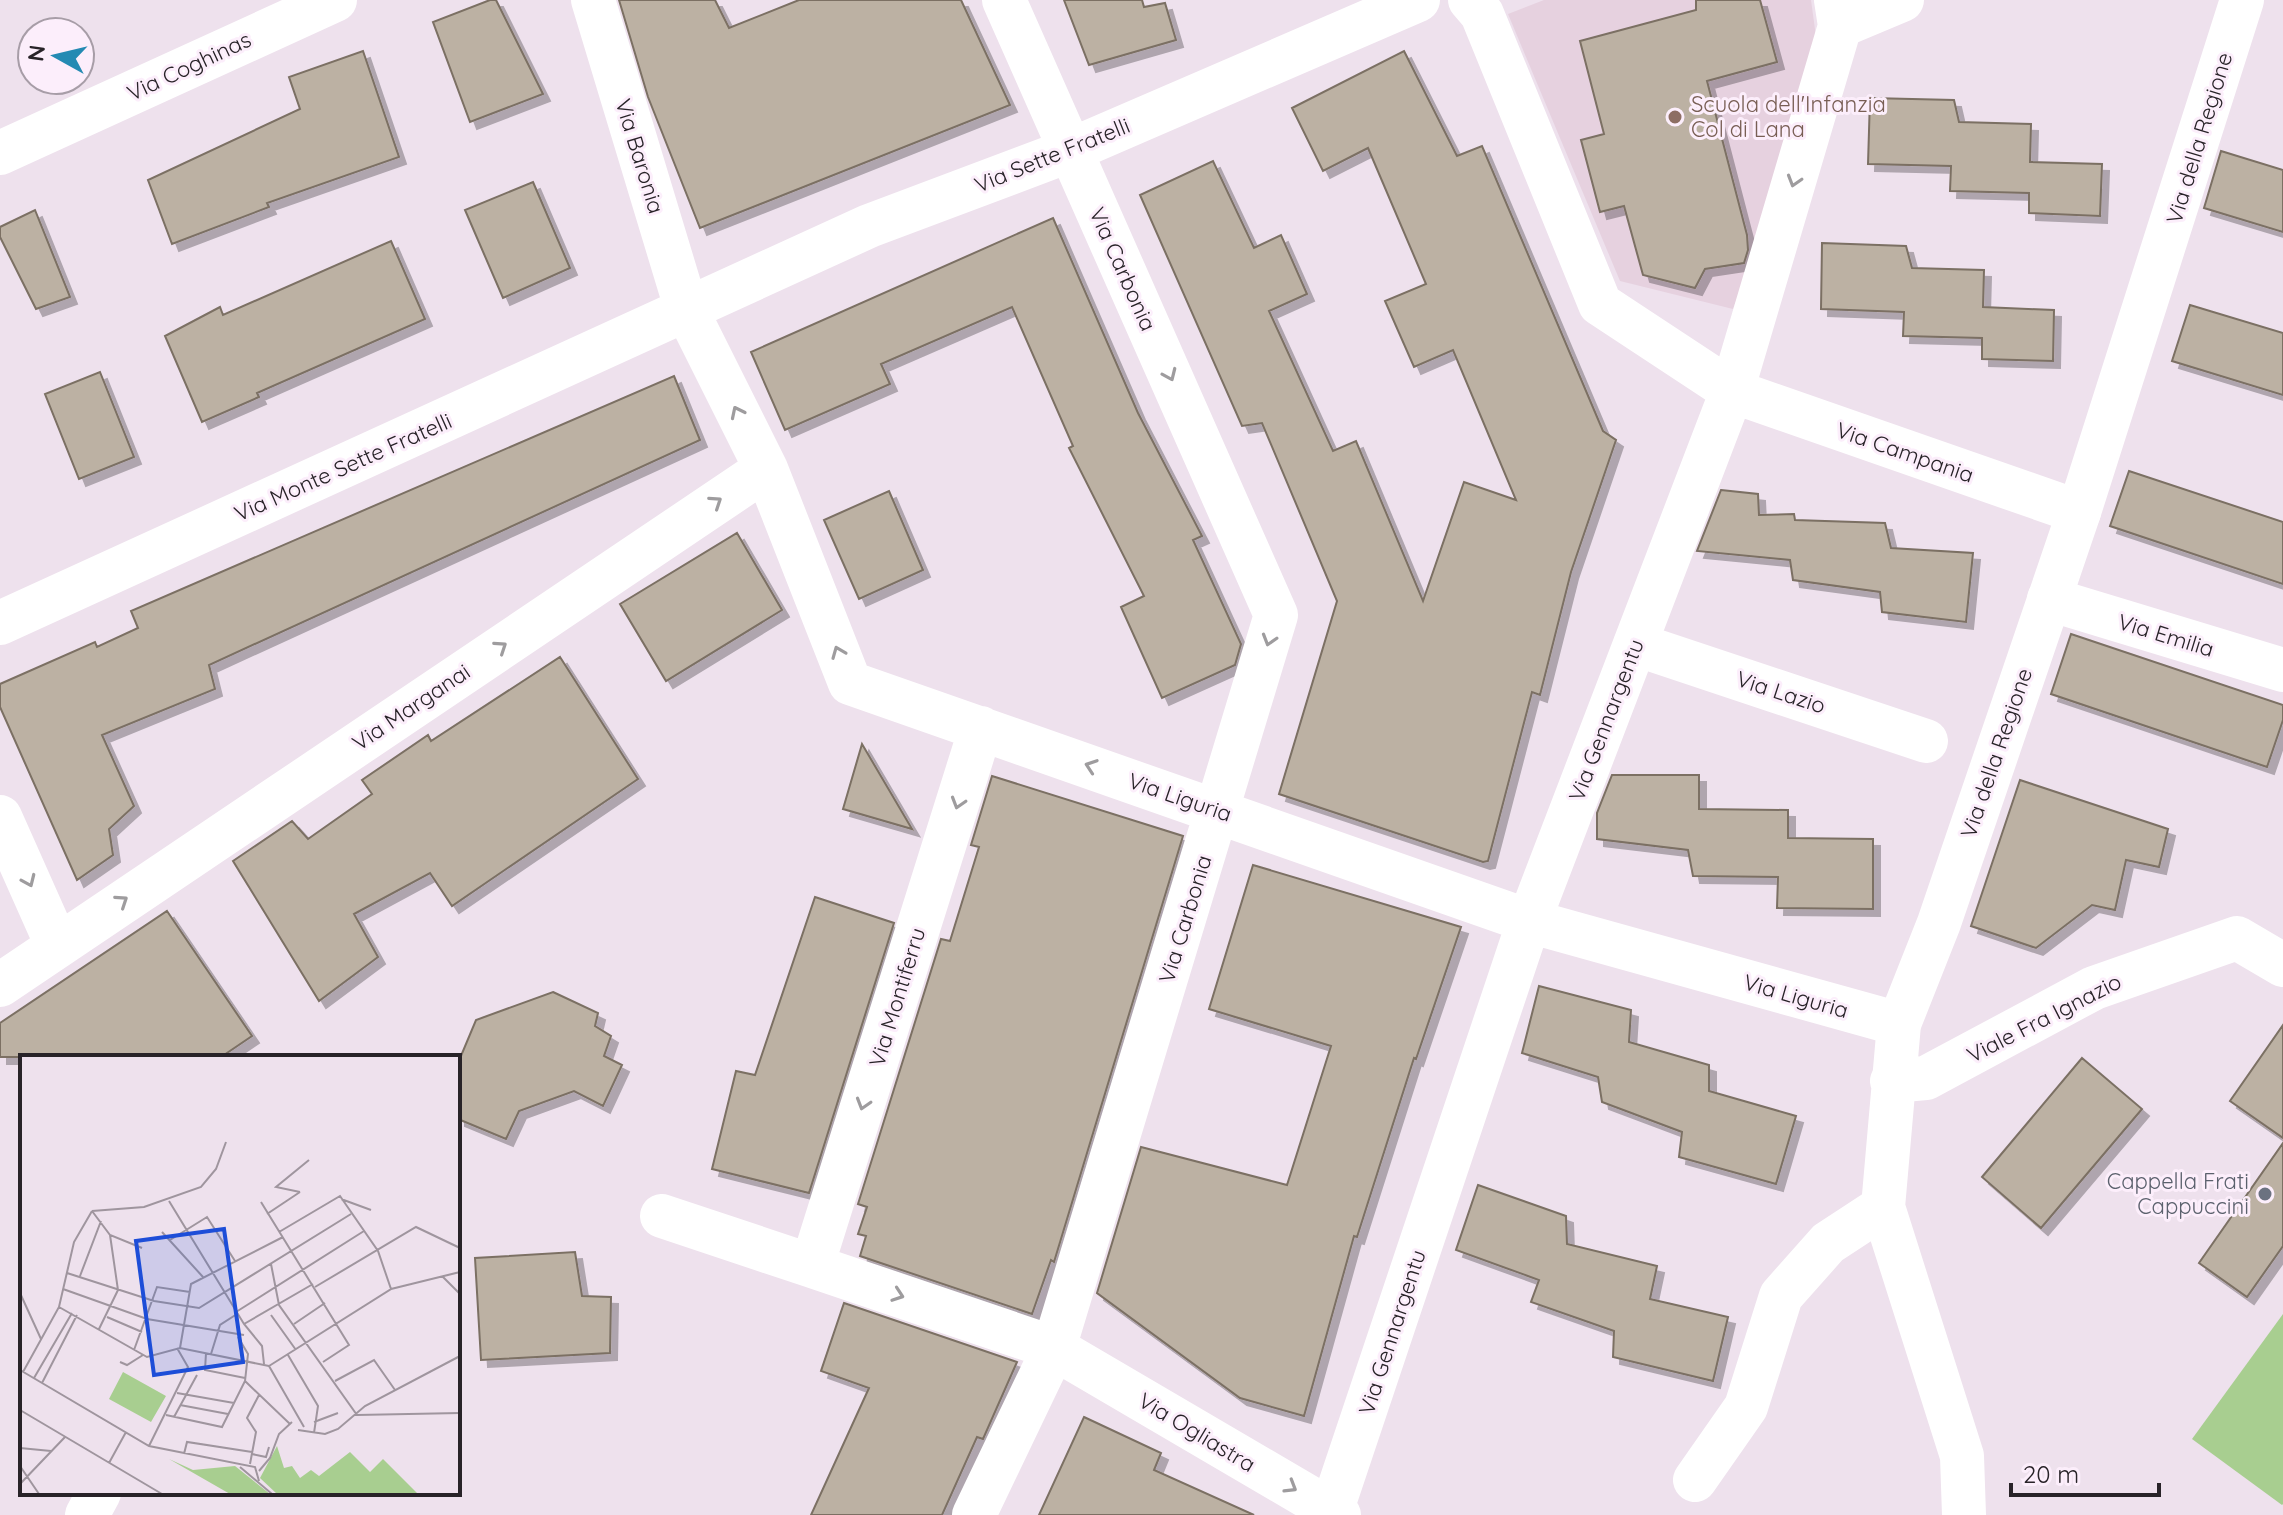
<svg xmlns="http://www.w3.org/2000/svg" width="2283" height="1515" font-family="Quicksand,sans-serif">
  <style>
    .education { fill: #e6d1df }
    .green { fill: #a8ce90 }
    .building { fill: #bcb1a3; stroke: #7b7064; stroke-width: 2; filter: url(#shadow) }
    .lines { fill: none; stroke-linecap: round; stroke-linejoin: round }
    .minor { stroke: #fff; stroke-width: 44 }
    .tertiary { stroke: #fff; stroke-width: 44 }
    .oneway { stroke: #9e9c9e }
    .education-dot { fill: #8d6e63; stroke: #fceefb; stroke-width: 3 }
    .worship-dot { fill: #6b7280; stroke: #fceefb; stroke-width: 3 }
    .labels { text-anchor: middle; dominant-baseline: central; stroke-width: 6; stroke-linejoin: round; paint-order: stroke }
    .street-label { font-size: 22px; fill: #282328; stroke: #fceefb }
    .education-label { font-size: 22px; fill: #785e54; stroke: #fceefb; text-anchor: start }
    .worship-label { font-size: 22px; fill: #5b616d; stroke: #fceefb; text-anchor: end }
    .inset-road { fill: none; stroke: #9f959e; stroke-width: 2 }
    .view { fill: #1d4ed8; fill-opacity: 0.15; stroke: #1d4ed8; stroke-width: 4 }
    .inset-edge { fill: none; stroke: #282328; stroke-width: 4 }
  </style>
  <defs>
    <filter id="shadow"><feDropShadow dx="7" dy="7" stdDeviation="0" flood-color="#0004"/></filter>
  </defs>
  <rect width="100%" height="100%" fill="#eee1ed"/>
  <path class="education" d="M 1544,0 L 1811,0 L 1817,44 L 1780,190 L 1733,309 L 1620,281 L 1508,14 Z"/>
  <path class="green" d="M 2283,1314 L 2283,1504 L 2282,1505 L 2192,1439 Z"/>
  <path class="building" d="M 490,0 L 496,0 L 543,94 L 470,122 L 433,22 Z
    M 619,0 L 715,0 L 729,28 L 799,0 L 961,0 L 1010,105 L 700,228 L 648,97 Z
    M 1064,0 L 1142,0 L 1144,7 L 1165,3 L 1176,40 L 1089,65 Z
    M 1696,0 L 1760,0 L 1777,62 L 1707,81 L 1747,235 L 1748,250 L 1744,263 L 1705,269 L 1695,288 L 1643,275 L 1624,206 L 1600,212 L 1581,140 L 1604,134 L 1580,41 L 1696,10 Z
    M 363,51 L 399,157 L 267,203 L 269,207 L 172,244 L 148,180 L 300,109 L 289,77 Z
    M 1404,51 L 1457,156 L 1482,146 L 1603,431 L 1616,440 L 1571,572 L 1540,695 L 1532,692 L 1488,861 L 1483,862 L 1279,794 L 1337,601 L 1262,423 L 1242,426 L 1140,195 L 1213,161 L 1254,248 L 1281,235 L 1307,294 L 1269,311 L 1333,451 L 1356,441 L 1423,601 L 1464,482 L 1516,500 L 1453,350 L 1414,367 L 1385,301 L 1426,284 L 1368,148 L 1323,171 L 1292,108 Z
    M 1870,98 L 1954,100 L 1959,122 L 2031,124 L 2030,162 L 2102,164 L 2100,216 L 2029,213 L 2029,193 L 1950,191 L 1951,166 L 1868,164 Z
    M 2221,151 L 2283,170 L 2283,232 L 2204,208 Z
    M 533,182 L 570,268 L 503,298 L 465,210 Z
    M 35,210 L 70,297 L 36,309 L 0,237 L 0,227 Z
    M 1053,218 L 1138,413 L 1202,536 L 1193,540 L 1241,644 L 1235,665 L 1162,698 L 1121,607 L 1144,596 L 1069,448 L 1073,446 L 1012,307 L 881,364 L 890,384 L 785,430 L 751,352 Z
    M 391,241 L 425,319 L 257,393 L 259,397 L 202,422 L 165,336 L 220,307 L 223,315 Z
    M 1822,243 L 1906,246 L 1912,268 L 1984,270 L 1983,307 L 2054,310 L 2053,361 L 1982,359 L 1982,338 L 1903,336 L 1904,312 L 1821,309 Z
    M 2190,305 L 2283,333 L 2283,395 L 2172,361 Z
    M 100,372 L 134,457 L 79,479 L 45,394 Z
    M 674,376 L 700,440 L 209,665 L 215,689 L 102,735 L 134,806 L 109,829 L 113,855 L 77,880 L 0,707 L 0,684 L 95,642 L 97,647 L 138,628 L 131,611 Z
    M 2129,471 L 2283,522 L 2283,584 L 2110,526 Z
    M 1721,490 L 1758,494 L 1759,515 L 1794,514 L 1795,520 L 1885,523 L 1891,548 L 1973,553 L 1966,622 L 1882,612 L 1880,592 L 1793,580 L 1790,560 L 1697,551 Z
    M 889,491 L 923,570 L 859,599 L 824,520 Z
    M 737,533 L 782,610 L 666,681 L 620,604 Z
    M 2071,634 L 2283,705 L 2283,720 L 2267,767 L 2051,694 Z
    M 560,657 L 638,779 L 452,906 L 430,873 L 354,914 L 378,957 L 319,1001 L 233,861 L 292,821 L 308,839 L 372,794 L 362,780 L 428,735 L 431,741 Z
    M 862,744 L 912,829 L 843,809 Z
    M 1612,775 L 1699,775 L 1699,809 L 1788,810 L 1788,838 L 1873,839 L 1873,909 L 1777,908 L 1778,877 L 1693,876 L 1688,850 L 1597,839 L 1597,813 Z
    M 992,776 L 1183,836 L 1054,1262 L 1051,1260 L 1032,1314 L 860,1256 L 866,1236 L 858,1234 L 867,1207 L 858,1204 L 941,939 L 950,941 L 979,847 L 971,845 Z
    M 2020,780 L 2168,829 L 2159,867 L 2126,860 L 2115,910 L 2092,905 L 2036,948 L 1971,926 Z
    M 1253,865 L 1461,927 L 1416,1059 L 1414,1058 L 1357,1237 L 1354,1236 L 1304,1416 L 1240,1398 L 1097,1293 L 1141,1147 L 1287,1185 L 1331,1046 L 1209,1009 Z
    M 815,897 L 894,923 L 809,1193 L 712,1169 L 736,1071 L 755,1075 Z
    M 167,911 L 252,1036 L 221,1057 L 0,1057 L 0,1023 Z
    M 1539,986 L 1631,1010 L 1629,1042 L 1709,1065 L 1709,1091 L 1796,1116 L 1776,1184 L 1679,1157 L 1682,1132 L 1602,1102 L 1598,1077 L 1522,1053 Z
    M 553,992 L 598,1013 L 595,1026 L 611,1036 L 604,1056 L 622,1065 L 603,1106 L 574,1091 L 519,1111 L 506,1139 L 458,1119 L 458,1063 L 476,1020 Z
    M 2283,1025 L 2283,1138 L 2230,1101 Z
    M 2082,1058 L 2142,1109 L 2041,1228 L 1982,1177 Z
    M 2283,1143 L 2283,1246 L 2247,1297 L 2199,1263 Z
    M 1478,1185 L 1566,1216 L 1567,1244 L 1657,1266 L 1650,1299 L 1728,1317 L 1713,1381 L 1613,1357 L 1614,1331 L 1531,1302 L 1539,1280 L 1456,1250 Z
    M 575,1252 L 582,1296 L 611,1297 L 610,1353 L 481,1360 L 475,1258 Z
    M 844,1303 L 1017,1362 L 983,1439 L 977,1437 L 942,1515 L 811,1515 L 869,1388 L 821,1371 Z
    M 1084,1417 L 1161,1453 L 1154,1470 L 1254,1515 L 1039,1515 Z"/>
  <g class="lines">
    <path class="minor" d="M 593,0 L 687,311 L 766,469 L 850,683 L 1529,921 L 1899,1024
      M 1470,0 L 1482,14 L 1600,304 L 1732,391 L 2079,512
      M 1840,26 L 1902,0
      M 0,153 L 335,0
      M 2049,599 L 2283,670
      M 0,623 L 869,226 L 1071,150 L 1418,0
      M 1635,644 L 1926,741
      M 981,728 L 812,1266 L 1054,1348 L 1339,1515
      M 0,817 L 57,945
      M 0,985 L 766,469
      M 662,1216 L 812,1266
      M 1695,1480 L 1746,1407 L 1781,1296 L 1828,1243 L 1883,1207
      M 87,1515 L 99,1493
      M 974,1515 L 1054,1348 L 1276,615 L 1004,0
      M 1330,1515 L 1529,921 L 1732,391 L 1840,26 L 1836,0"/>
    <path class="tertiary" d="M 1892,1081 L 1926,1078 L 2094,988 L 2237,938 L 2283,965
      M 1964,1515 L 1962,1456 L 1883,1207 L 1899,1024 L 1939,923 L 2079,512 L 2242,0"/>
  </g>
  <defs><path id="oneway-chevron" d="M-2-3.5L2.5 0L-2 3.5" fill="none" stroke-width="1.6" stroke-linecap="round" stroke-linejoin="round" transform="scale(2)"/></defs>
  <g class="oneway">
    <use href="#oneway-chevron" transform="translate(1794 181) rotate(107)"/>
    <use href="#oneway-chevron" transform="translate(1170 375) rotate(66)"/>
    <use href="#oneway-chevron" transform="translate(737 412) rotate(-116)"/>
    <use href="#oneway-chevron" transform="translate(716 502) rotate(-34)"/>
    <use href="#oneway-chevron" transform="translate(1269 640) rotate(107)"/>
    <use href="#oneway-chevron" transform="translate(501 647) rotate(-34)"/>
    <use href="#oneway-chevron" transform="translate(838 652) rotate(-112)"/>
    <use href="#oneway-chevron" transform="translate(1091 766) rotate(-161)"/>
    <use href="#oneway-chevron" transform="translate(958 803) rotate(107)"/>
    <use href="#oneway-chevron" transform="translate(29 881) rotate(66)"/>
    <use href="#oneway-chevron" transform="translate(122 901) rotate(-34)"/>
    <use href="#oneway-chevron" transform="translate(863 1104) rotate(107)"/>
    <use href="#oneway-chevron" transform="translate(898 1295) rotate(19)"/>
    <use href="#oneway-chevron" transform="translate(1291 1487) rotate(31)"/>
  </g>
  <circle class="education-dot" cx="1675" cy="117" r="8"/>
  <circle class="worship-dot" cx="2265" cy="1194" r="8"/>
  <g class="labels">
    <g class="street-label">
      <text transform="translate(189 66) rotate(-25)">Via Coghinas</text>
      <text transform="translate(2199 138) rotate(-73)">Via della Regione</text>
      <text transform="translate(1052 155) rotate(-22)">Via Sette Fratelli</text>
      <text transform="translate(640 156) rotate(73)">Via Baronia</text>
      <text transform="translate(1123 269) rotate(66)">Via Carbonia</text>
      <text transform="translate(1905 452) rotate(19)">Via Campania</text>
      <text transform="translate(343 467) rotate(-24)">Via Monte Sette Fratelli</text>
      <text transform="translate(2166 635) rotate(17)">Via Emilia</text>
      <text transform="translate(1781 692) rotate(18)">Via Lazio</text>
      <text transform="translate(411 707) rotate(-34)">Via Marganai</text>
      <text transform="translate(1606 720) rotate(-69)">Via Gennargentu</text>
      <text transform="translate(1996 753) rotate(-71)">Via della Regione</text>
      <text transform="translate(1180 797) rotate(19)">Via Liguria</text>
      <text transform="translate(1185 919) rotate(-73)">Via Carbonia</text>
      <text transform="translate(1796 996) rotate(16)">Via Liguria</text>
      <text transform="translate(897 997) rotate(-73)">Via Montiferru</text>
      <text transform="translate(2044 1018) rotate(-27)">Viale Fra Ignazio</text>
      <text transform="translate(1392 1332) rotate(-72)">Via Gennargentu</text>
      <text transform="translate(1197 1432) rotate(31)">Via Ogliastra</text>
    </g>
    <g class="education-label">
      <text x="1691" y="104">Scuola dell'Infanzia<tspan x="1691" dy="25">Col di Lana</tspan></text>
    </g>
    <g class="worship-label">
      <text x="2249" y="1181">Cappella Frati<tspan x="2249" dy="25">Cappuccini</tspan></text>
    </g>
  </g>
  <g transform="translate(20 1055)">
    <rect width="440" height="440" fill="#eee1ed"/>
    <path d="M 103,317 L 146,341 L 131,367 L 89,344 ZM 257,391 L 264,413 L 272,411 L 280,423 L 291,415 L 299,421 L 330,397 L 350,417 L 363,404 L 398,439 L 257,439 L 240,423 ZM 149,404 L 173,415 L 215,411 L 250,439 L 210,439 Z" fill="#a8ce90"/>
    <path class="inset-road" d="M 280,137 L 256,132 L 289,105M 321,144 L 351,155M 149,146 L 224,269 L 242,291 L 244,309M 241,147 L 329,290 L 303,307M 72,156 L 124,152 L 181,132 L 196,114 L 206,87M 72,156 L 90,180 L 122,193M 247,159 L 280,137M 142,177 L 183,222M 150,185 L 187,162 L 215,206M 251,209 L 259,250 L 337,360 L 440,358M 47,218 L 134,246 L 179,253 L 331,159M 60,221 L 81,166M 422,221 L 440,239M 295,232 L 396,172 L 440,193M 43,234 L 127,264 L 224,280M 371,234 L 440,217M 0,238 L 21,284M 39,252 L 127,302 L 160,293 L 249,311M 216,257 L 344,176M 251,260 L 276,295M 87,262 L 122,277M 224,269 L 293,229M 274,269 L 305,248M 79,274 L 98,235 L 90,180M 160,293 L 171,229 L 263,182M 114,295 L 137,232 L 170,237M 186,298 L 185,315 L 225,323M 191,299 L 200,270 L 217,259M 268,300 L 298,351 L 294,378M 100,307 L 107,310 L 123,300M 249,311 L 371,234 L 358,196 L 320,141 L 259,177M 249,311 L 284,372M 0,315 L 129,391 L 235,412 L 239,426M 3,317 L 39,252 L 54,187 L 72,156M 14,323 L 52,258M 225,326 L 270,369M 315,326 L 354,305 L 375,335M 22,328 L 57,260M 157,338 L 214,348M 160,350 L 208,359M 0,355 L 142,439M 146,360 L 202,372 L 225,326 L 228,299 L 218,282M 154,362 L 177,320M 294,367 L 318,358M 278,375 L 305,379 L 318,374 L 345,351 L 440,301M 129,391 L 168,312 L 157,293M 0,393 L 31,396M 164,399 L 167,387 L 232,397M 232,399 L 246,402 L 249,392M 89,408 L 106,377M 230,409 L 236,377 L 227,363 L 239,340M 0,411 L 19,439M 220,412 L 252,439M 239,416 L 250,403 L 259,379 L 272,367M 0,429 L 45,382"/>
    <path class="view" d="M 204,174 L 223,307 L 134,320 L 116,186 Z"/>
    <rect width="440" height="440" class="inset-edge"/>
  </g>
  <g transform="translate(56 56) rotate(278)"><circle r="38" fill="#fceefb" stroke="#a79da7" stroke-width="2"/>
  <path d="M0-6L14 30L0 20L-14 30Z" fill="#248ab3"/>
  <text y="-12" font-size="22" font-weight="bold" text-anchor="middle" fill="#282328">N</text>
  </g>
  <path d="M2011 1483v12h148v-12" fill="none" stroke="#282328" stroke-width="4"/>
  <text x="2023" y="1483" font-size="24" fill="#282328" stroke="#fceefb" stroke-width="6" paint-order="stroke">20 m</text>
</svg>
